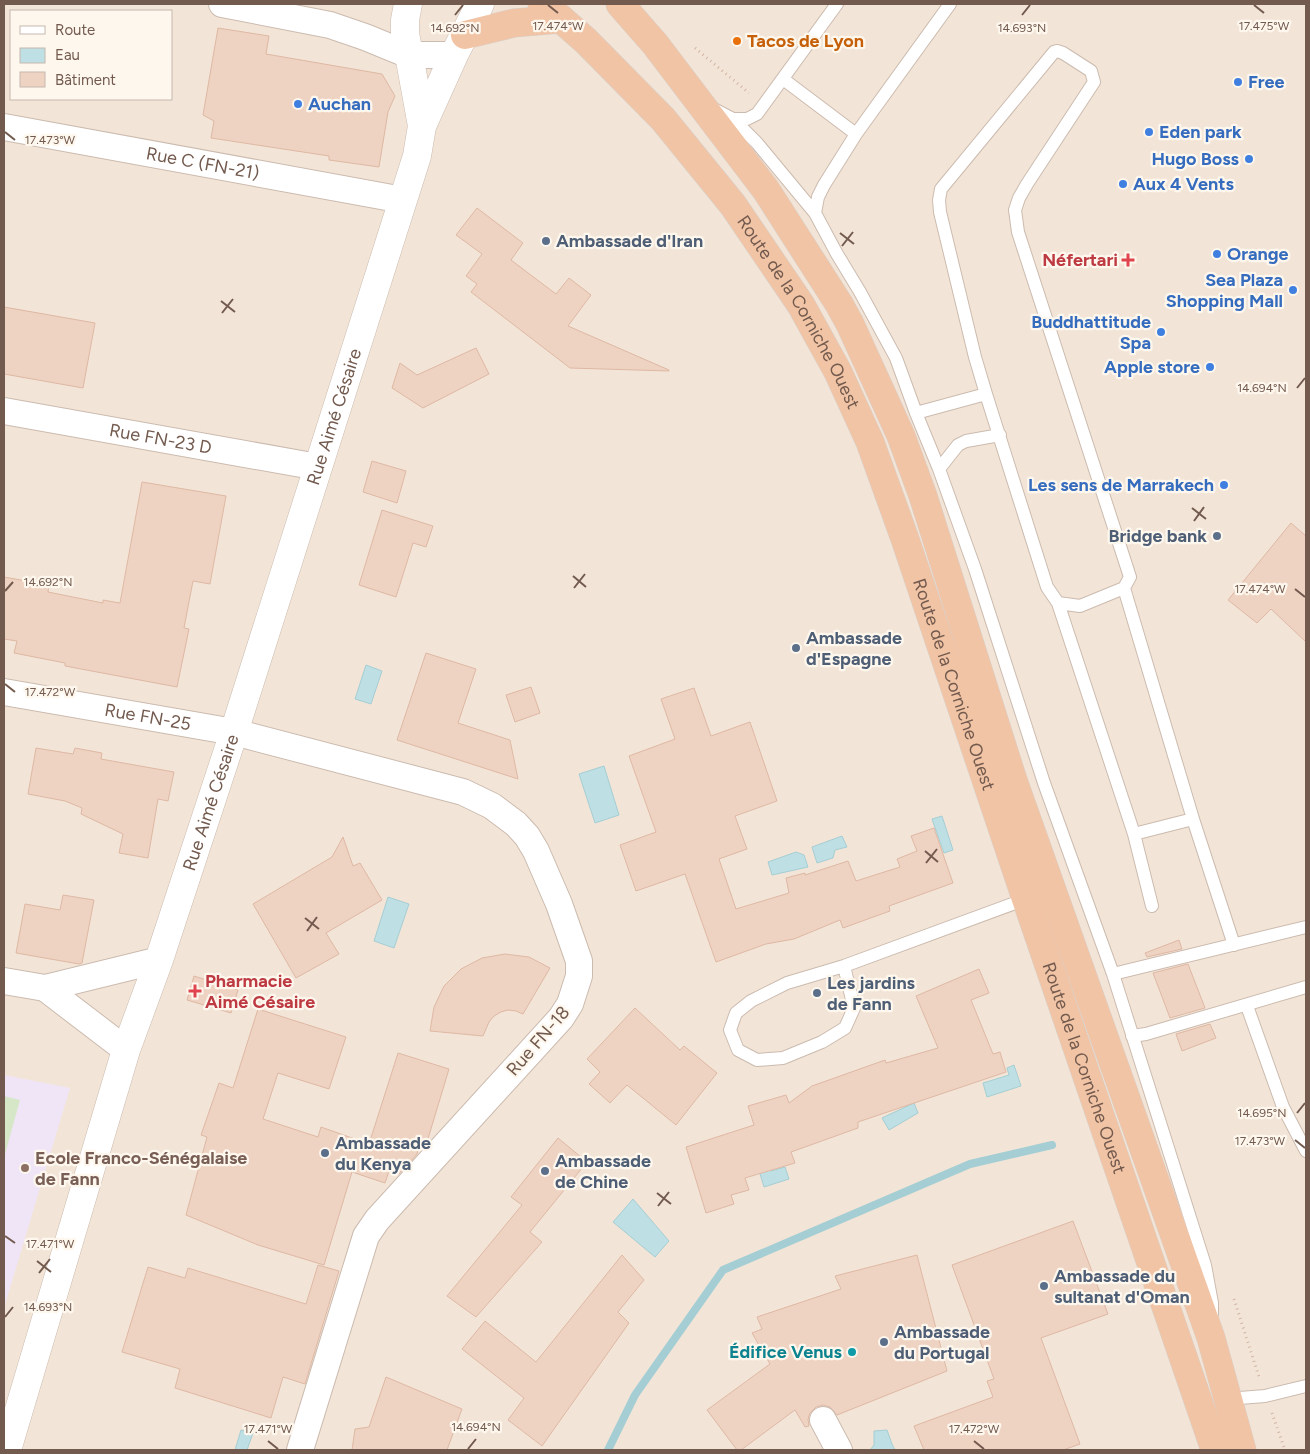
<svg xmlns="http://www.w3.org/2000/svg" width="1310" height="1454" font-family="Figtree,sans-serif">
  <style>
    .residential { fill: #f2e5d7; fill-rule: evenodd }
    .education { fill: #f0e5f7 }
    .green { fill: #d5e7c7 }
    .water { fill: #bedfe3; stroke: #a5ced4 }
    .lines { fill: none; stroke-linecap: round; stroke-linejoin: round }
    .stream { stroke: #a5ced4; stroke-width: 8 }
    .building { fill: #eed2c2; stroke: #dfb8a4 }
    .service-casing { stroke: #ccbbaf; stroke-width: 14 }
    .minor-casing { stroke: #ccbbaf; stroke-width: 28 }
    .tertiary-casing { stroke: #ccbbaf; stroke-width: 29 }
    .trunk-casing { stroke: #d8d1cd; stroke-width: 29 }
    .path { stroke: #d3b5a5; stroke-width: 3; stroke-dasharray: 1 4; stroke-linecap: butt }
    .service { stroke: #fff; stroke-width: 12 }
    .minor { stroke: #fff; stroke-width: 26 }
    .tertiary { stroke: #fff; stroke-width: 28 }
    .trunk { stroke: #f1c4a5; stroke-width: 28 }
    .ticks { fill: none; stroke: #735a4e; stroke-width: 2 }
    .food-dot { fill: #e8710a; stroke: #fef7ee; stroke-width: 2 }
    .shop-dot { fill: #3f7fe0; stroke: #fef7ee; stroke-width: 2 }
    .service-dot { fill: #5c6f8a; stroke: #fef7ee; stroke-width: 2 }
    .health-dot { fill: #e0444e; stroke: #fef7ee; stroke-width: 2 }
    .education-dot { fill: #8d6e63; stroke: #fef7ee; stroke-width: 2 }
    .culture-dot { fill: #0f9aa8; stroke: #fef7ee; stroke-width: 2 }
    .labels { text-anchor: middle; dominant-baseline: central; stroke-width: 4.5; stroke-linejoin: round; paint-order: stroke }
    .food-label { font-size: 18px; font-weight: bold; fill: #c56008; stroke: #fef7ee; text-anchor: start }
    .shop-label { font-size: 18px; font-weight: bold; fill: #366cbe; stroke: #fef7ee; text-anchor: start }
    .street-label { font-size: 18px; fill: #735a4e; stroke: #fef7ee }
    .service-label { font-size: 18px; font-weight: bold; fill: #4e5e75; stroke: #fef7ee; text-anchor: start }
    .health-label { font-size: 18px; font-weight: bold; fill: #be3a42; stroke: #fef7ee; text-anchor: end }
    .education-label { font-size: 18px; font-weight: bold; fill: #785e54; stroke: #fef7ee; text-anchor: start }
    .culture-label { font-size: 18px; font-weight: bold; fill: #0d838f; stroke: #fef7ee; text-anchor: end }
    .ticks-label { font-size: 12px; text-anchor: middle; fill: #735a4e; stroke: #fef7ee; stroke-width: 4.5; stroke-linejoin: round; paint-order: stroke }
  </style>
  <rect width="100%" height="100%" fill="#fbf3e8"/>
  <path class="residential" d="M 4,4 L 1306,4 L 1306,1450 L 4,1450 ZM 11,11 L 171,11 L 171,99 L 11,99 Z"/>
  <path class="education" d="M 4,1075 L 70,1088 L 4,1308 Z"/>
  <path class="green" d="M 4,1096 L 20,1100 L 4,1158 Z"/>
  <path class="water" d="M 366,665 L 382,671 L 371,704 L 355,699 Z
    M 604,766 L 619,815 L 595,823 L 579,774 Z
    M 942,816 L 953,850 L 944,853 L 932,819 Z
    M 842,836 L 847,847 L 835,850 L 833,858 L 817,863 L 812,847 Z
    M 796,852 L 804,855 L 808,867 L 772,875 L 768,862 Z
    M 388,897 L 409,904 L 394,948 L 374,941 Z
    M 1014,1065 L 1021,1086 L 987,1097 L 983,1083 L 1009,1075 L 1007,1068 Z
    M 914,1103 L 918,1113 L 889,1130 L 882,1118 Z
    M 764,1151 L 771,1171 L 785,1167 L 789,1179 L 764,1187 L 754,1154 Z
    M 633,1199 L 669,1241 L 655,1257 L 613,1222 Z
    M 241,1430 L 253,1433 L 247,1450 L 235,1450 Z
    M 887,1430 L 892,1444 L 895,1450 L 870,1450 L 874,1445 L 874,1431 Z"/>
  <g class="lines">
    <path class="stream" d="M 608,1450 L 635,1395 L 723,1270 L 970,1164 L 1052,1145"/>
  </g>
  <path class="building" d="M 218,28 L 269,36 L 266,54 L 382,74 L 395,96 L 388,112 L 379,167 L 329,160 L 329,156 L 211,138 L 214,121 L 203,115 Z
    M 477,208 L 523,243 L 511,260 L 556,294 L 569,278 L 591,295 L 568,326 L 669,370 L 669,371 L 570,368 L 471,292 L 477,284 L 466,276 L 482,254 L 456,235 Z
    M 4,307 L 95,323 L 83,388 L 4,374 Z
    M 476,348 L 489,374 L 423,408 L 392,388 L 400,363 L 417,375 Z
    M 372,461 L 406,471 L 397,503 L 363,492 Z
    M 142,482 L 226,496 L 210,584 L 193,581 L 184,628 L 189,629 L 177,687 L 65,666 L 65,663 L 14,653 L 17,641 L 4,639 L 4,577 L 49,585 L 48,592 L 103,603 L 103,600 L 120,603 Z
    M 382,510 L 433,526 L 426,547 L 413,543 L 396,597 L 359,585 Z
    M 1291,523 L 1306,536 L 1306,642 L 1271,609 L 1257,623 L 1228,600 Z
    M 426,653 L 476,669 L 458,723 L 510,740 L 518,779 L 397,740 Z
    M 531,687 L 540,713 L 515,722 L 506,695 Z
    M 694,688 L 711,736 L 750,722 L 777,801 L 735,816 L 747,849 L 719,859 L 736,909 L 789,893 L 786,878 L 805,873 L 805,875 L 848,861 L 856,881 L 900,867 L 897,859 L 917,851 L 911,836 L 934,828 L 953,883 L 889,906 L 890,911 L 843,928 L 840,920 L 794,939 L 766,944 L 716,962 L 685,874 L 636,891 L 620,845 L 656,832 L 629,756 L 675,739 L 661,699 Z
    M 36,748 L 73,754 L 75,748 L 102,753 L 101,759 L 174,772 L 168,801 L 158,799 L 148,858 L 119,853 L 123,834 L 81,814 L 82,808 L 65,801 L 28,794 Z
    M 343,837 L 353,866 L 360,863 L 382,900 L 326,933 L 339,954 L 296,978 L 253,904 L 332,857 Z
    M 63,895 L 94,900 L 82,963 L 79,964 L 16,953 L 25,904 L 60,910 Z
    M 1179,940 L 1182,949 L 1147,957 L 1145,953 Z
    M 505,954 L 529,957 L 550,968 L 523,1014 L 516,1011 L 508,1010 L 501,1012 L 494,1016 L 489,1022 L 483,1036 L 430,1031 L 434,1007 L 444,986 L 461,969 L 482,958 Z
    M 1188,964 L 1205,1008 L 1170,1018 L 1153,973 Z
    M 979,969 L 989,993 L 971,1000 L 993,1054 L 1000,1052 L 1006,1072 L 858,1122 L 858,1128 L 791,1152 L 795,1163 L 745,1178 L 749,1190 L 731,1195 L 734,1204 L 706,1213 L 686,1147 L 754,1125 L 748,1106 L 786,1095 L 789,1103 L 812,1086 L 885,1060 L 886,1063 L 938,1048 L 916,996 Z
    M 194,976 L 238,990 L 231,1013 L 187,1000 Z
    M 635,1008 L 680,1050 L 684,1046 L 717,1073 L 676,1125 L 627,1085 L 610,1103 L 589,1084 L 600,1072 L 587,1059 Z
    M 258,1009 L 346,1037 L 329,1089 L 278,1073 L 263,1119 L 318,1137 L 321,1127 L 369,1144 L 398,1053 L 449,1069 L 427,1142 L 421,1141 L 417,1154 L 408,1164 L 405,1163 L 403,1169 L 399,1174 L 389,1171 L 385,1183 L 352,1172 L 324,1265 L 258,1245 L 186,1215 L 207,1137 L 201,1135 L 219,1083 L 233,1088 Z
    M 1210,1024 L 1216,1038 L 1182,1051 L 1176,1034 Z
    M 558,1138 L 587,1162 L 530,1232 L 542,1242 L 476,1317 L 447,1296 L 522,1205 L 511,1197 Z
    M 1073,1221 L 1108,1314 L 1041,1338 L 1080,1444 L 1063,1450 L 924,1450 L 914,1426 L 993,1397 L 987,1381 L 994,1379 L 952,1265 Z
    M 622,1255 L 644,1280 L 618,1312 L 629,1323 L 542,1446 L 508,1420 L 524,1398 L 462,1349 L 485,1321 L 536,1362 Z
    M 917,1255 L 947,1371 L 837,1415 L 830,1407 L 823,1405 L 816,1407 L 810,1413 L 808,1419 L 809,1426 L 805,1427 L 795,1410 L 741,1450 L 737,1450 L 707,1410 L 770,1364 L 752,1333 L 762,1329 L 757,1317 L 841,1289 L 835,1276 Z
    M 318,1265 L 339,1271 L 305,1384 L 283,1377 L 271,1418 L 175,1388 L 180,1369 L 122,1352 L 148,1267 L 185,1278 L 188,1268 L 306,1304 Z
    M 386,1377 L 462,1409 L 447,1450 L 352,1450 L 355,1429 L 369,1427 Z"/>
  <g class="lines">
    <g class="service-casing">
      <path id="service" d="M 783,79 L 856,134
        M 712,108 L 733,119 L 757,143 L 815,213 L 837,254 L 860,292 L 896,358 L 916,413 L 939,469 L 975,569 L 1044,783 L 1113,974 L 1205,1265 L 1212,1303 L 1212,1315
        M 733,119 L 747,119 L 757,114 L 837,4
        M 815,213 L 818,197 L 824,185 L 856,134 L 950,4
        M 916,413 L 986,394
        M 939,469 L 958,445 L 966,441 L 1000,435
        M 1124,588 L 1193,819 L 1234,945
        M 1058,603 L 1080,606 L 1124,588 L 1130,577 L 1018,232 L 1015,210 L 1019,198 L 1027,184 L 1094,82 L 1091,71 L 1063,53 L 1057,51 L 1054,52 L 941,189 L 939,200 L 940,212 L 975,357 L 986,394 L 1047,587 L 1058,603 L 1134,834 L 1193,819
        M 1134,834 L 1152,906
        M 844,966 L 854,1008 L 845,1028 L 822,1042 L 783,1058 L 757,1060 L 738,1050 L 730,1030 L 736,1013 L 751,1001 L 787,983 L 844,966 L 1026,899
        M 1113,974 L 1306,927
        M 1247,1006 L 1283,1107 L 1306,1151
        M 1132,1036 L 1146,1034 L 1306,987
        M 1227,1399 L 1265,1396 L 1306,1386"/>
    </g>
    <g class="minor-casing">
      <g id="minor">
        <path d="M 222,4 L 330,25 L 365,37 L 409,55 L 454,55"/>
        <path id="s1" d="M 4,127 L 403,200"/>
        <path id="s2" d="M 4,411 L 318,467"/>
        <path id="s3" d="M 4,692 L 234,732 L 463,792 L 492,806 L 516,824 L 527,836 L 536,851 L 559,904 L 579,961 L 579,976 L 570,1004 L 561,1018 L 377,1220 L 366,1236 L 300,1450"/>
        <path d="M 4,981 L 45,988 L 159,960"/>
        <path d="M 45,988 L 126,1050"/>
        <path d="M 823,1420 L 839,1450"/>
      </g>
    </g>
    <g class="tertiary-casing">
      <g id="tertiary">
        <path d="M 408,4 L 405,20 L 405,33 L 422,126"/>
        <path id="s4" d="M 7,1450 L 126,1050 L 159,960 L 234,732 L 417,156 L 422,126 L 454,55 L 480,4"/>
      </g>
    </g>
    <g class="trunk-casing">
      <g id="trunk">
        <path id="s5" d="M 542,4 L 561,19 L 586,41 L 663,119 L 733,205 L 801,305 L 838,372 L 870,442 L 905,539 L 1026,899 L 1215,1450"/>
        <path d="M 620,4 L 655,44 L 766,190 L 839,304 L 850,324 L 901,436 L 923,496 L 1013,780 L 1211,1338 L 1242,1450"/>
        <path d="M 465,35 L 514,23 L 561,19"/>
      </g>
    </g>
    <path class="path" d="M 695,48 L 749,93
      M 1234,1299 L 1259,1377
      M 1272,1413 L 1285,1450"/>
    <use href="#service" class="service"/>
    <use href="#minor" class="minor"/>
    <use href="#tertiary" class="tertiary"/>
    <use href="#trunk" class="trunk"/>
  </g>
  <path class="ticks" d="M 548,5 L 558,13M 1254,5 L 1264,13M 455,15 L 463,5M 1022,15 L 1030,5M 5,132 L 15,140M 840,233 L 854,244M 842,246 L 853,232M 221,301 L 235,312M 222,313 L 233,299M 1297,388 L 1305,378M 1192,508 L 1206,519M 1194,521 L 1204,507M 573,576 L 586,587M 574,588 L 585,574M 1295,589 L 1305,597M 5,591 L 13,582M 5,684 L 15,692M 925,851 L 938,862M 926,863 L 937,849M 305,918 L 319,929M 307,931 L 317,917M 1297,1113 L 1305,1103M 1295,1140 L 1305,1148M 657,1193 L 671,1204M 658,1206 L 669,1192M 5,1236 L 15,1243M 37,1261 L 51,1272M 39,1273 L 50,1259M 5,1317 L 13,1307M 268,1441 L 278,1449M 974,1441 L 984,1449M 468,1449 L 476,1439"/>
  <circle class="food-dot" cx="737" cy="41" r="5"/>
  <g class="shop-dot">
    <circle cx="1238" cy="82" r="5"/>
    <circle cx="298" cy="104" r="5"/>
    <circle cx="1149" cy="132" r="5"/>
    <circle cx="1249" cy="159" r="5"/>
    <circle cx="1123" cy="184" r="5"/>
    <circle cx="1217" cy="254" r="5"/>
    <circle cx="1293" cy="290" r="5"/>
    <circle cx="1161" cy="332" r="5"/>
    <circle cx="1210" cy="367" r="5"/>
    <circle cx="1224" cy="485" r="5"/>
  </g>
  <g class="service-dot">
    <circle cx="546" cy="241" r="5"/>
    <circle cx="1217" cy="536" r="5"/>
    <circle cx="796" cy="648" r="5"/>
    <circle cx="817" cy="993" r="5"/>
    <circle cx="325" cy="1153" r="5"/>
    <circle cx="545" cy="1171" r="5"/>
    <circle cx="1044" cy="1286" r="5"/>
    <circle cx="884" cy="1342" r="5"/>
  </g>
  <g class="health-dot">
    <path d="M1125.5 252.5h5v5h5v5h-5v5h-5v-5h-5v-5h5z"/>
    <path d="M192.5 983.5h5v5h5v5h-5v5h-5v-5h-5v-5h5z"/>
  </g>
  <circle class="education-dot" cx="25" cy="1168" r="5"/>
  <circle class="culture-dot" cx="852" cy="1352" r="5"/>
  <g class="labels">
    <g class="food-label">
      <text x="747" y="41">Tacos de Lyon</text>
    </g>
    <g class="shop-label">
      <text x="1248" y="82">Free</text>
      <text x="308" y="104">Auchan</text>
      <text x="1159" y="132">Eden park</text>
      <text x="1239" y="159" text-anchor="end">Hugo Boss</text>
      <text x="1133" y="184">Aux 4 Vents</text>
      <text x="1227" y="254">Orange</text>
      <text x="1283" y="280" text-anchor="end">Sea Plaza<tspan x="1283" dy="21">Shopping Mall</tspan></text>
      <text x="1151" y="322" text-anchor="end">Buddhattitude<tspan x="1151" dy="21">Spa</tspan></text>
      <text x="1200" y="367" text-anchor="end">Apple store</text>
      <text x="1214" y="485" text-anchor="end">Les sens de Marrakech</text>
    </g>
    <g class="street-label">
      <text stroke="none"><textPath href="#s1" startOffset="202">Rue C (FN-21)</textPath></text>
      <text stroke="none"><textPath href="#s5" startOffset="404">Route de la Corniche Ouest</textPath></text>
      <text stroke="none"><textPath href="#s4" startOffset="1084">Rue Aimé Césaire</textPath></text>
      <text stroke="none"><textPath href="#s2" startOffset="159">Rue FN-23 D</textPath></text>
      <text stroke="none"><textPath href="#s5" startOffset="809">Route de la Corniche Ouest</textPath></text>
      <text stroke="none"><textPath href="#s3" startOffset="146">Rue FN-25</textPath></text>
      <text stroke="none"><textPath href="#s4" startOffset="679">Rue Aimé Césaire</textPath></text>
      <text transform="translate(538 1041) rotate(-49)">Rue FN-18</text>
      <text stroke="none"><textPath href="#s5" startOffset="1214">Route de la Corniche Ouest</textPath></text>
    </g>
    <g class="service-label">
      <text x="556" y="241">Ambassade d'Iran</text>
      <text x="1207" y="536" text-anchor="end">Bridge bank</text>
      <text x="806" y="638">Ambassade<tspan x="806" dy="21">d'Espagne</tspan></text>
      <text x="827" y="983">Les jardins<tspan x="827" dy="21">de Fann</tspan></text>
      <text x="335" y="1143">Ambassade<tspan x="335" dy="21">du Kenya</tspan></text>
      <text x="555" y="1161">Ambassade<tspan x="555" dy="21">de Chine</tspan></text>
      <text x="1054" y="1276">Ambassade du<tspan x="1054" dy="21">sultanat d'Oman</tspan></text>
      <text x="894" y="1332">Ambassade<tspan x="894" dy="21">du Portugal</tspan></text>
    </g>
    <g class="health-label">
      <text x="1118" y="260">Néfertari</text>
      <text x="205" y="981" text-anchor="start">Pharmacie<tspan x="205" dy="21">Aimé Césaire</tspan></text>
    </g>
    <g class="education-label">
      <text x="35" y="1158">Ecole Franco-Sénégalaise<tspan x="35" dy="21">de Fann</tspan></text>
    </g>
    <g class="culture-label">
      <text x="842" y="1352">Édifice Venus</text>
    </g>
  </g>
  <g class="ticks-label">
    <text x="1264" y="30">17.475°W</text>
    <text x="558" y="30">17.474°W</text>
    <text x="455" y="32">14.692°N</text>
    <text x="1022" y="32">14.693°N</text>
    <text x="50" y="144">17.473°W</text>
    <text x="1262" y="392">14.694°N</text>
    <text x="48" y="586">14.692°N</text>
    <text x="1260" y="593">17.474°W</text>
    <text x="50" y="696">17.472°W</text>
    <text x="1262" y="1117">14.695°N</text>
    <text x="1260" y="1145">17.473°W</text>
    <text x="50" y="1248">17.471°W</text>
    <text x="48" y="1311">14.693°N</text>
    <text x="476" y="1431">14.694°N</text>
    <text x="268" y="1433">17.471°W</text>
    <text x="974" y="1433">17.472°W</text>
  </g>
  <rect width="1310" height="1454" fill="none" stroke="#735a4e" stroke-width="10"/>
  <rect x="10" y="10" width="162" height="90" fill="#fef7ee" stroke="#c6b8ae"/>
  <rect x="20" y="26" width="25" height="8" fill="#ffffff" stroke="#c6b8ae"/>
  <text x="55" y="35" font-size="15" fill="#735a4e">Route</text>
  <rect x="20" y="48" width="25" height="15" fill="#bedfe3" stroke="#c6b8ae"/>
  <text x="55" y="60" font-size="15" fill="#735a4e">Eau</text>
  <rect x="20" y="72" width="25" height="15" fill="#eed2c2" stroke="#c6b8ae"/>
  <text x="55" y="85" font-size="15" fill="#735a4e">Bâtiment</text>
</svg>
